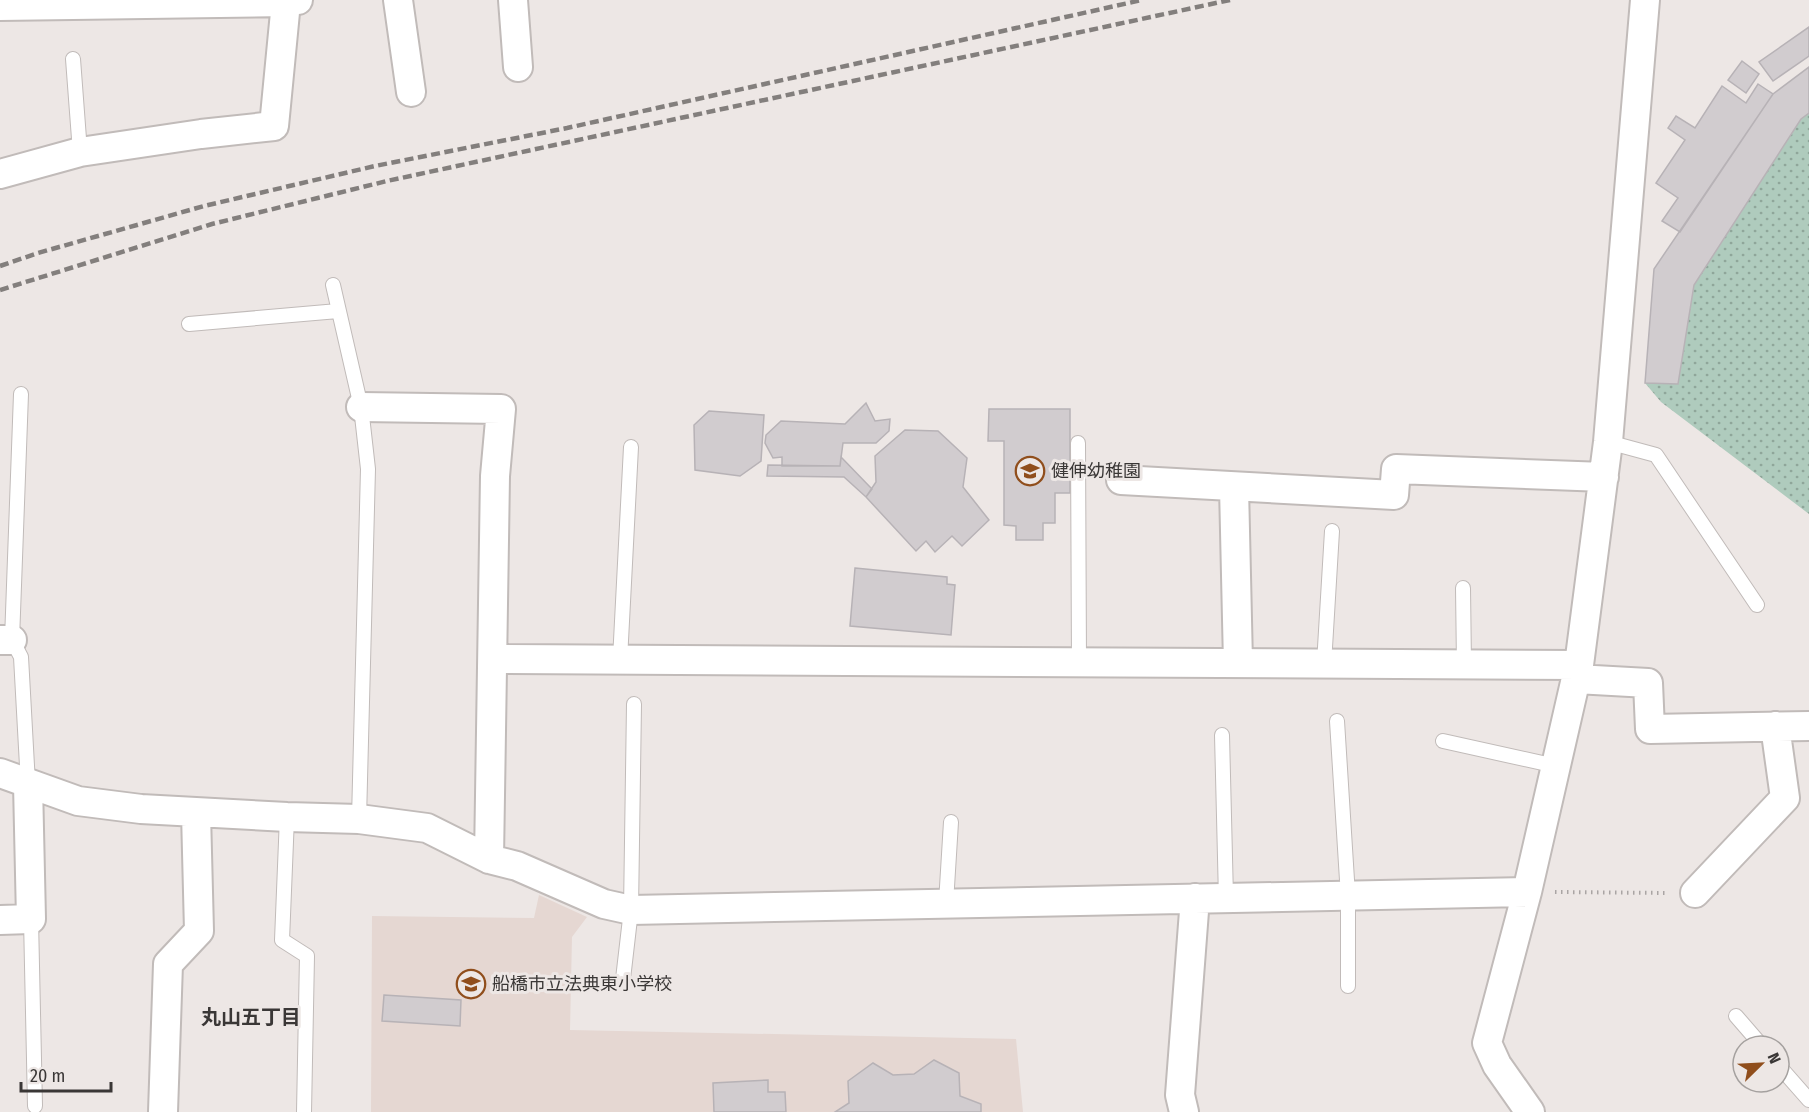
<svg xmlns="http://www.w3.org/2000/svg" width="1809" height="1112" font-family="'Fira Sans Condensed','Noto Sans JP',sans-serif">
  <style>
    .built { fill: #e5d7d2 }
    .grass { fill: url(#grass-dots) }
    .building { fill: #d1cccf; stroke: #b7b2b6; stroke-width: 1.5 }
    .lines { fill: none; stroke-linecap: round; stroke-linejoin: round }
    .lane-casing { stroke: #c1bbb9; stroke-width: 16 }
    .street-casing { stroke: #c1bbb9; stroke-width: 32 }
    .path { stroke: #aaa5a4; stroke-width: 4; stroke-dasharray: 1.5 4.5; stroke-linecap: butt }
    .lane { stroke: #fff; stroke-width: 14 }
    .street { stroke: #fff; stroke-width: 28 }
    .rail { stroke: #837f7d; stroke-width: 4.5; stroke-dasharray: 9 4.5; stroke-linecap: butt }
    .labels { text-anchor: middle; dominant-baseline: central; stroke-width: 6; stroke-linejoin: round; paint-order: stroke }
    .poi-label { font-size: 18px; fill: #3a3736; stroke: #ede7e5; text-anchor: start }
    .neighbourhood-label { font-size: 20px; font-weight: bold; fill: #3a3736; stroke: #ede7e5 }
  </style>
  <defs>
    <pattern id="grass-dots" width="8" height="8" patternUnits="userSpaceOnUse" patternTransform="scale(1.5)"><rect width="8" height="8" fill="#afcbbd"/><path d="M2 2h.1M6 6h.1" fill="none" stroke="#8fa69a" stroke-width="1.8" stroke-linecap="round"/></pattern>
  </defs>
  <rect width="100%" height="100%" fill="#ede7e5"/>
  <path class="built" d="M 539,895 L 587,917 L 572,937 L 570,1030 L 1016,1039 L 1023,1112 L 371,1112 L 372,916 L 534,918 Z"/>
  <path class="grass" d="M 1809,113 L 1809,514 L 1661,402 L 1645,383 L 1678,384 L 1694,285 L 1801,119 Z"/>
  <path class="building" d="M 1809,27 L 1809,56 L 1773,81 L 1759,62 Z
    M 1742,61 L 1759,74 L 1746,93 L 1728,80 Z
    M 1809,67 L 1809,113 L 1801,119 L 1694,285 L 1678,384 L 1645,383 L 1654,269 L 1773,94 Z
    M 1758,84 L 1773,94 L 1680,232 L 1662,221 L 1678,198 L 1656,183 L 1685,140 L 1668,128 L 1676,116 L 1695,128 L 1722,86 L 1746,103 Z
    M 866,403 L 875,421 L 890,419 L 889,431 L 876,443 L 843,443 L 840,466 L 782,466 L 782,457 L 773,458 L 765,443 L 766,435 L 781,421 L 845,424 Z
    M 989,409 L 1070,409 L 1070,493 L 1055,493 L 1055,523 L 1043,523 L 1043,540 L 1016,540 L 1016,526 L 1004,525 L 1004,441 L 988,441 Z
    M 709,411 L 764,415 L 761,461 L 740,476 L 695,470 L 694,425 Z
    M 905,430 L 938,431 L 967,458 L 963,487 L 989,520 L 962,546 L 952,536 L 935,552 L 926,541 L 916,551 L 866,497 L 876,482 L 875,456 Z
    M 841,457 L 872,489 L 866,497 L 844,477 L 767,476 L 768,465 L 840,466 Z
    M 855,568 L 947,577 L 947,584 L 955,585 L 951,635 L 850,626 Z
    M 384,995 L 461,1000 L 460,1026 L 382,1021 Z
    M 934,1060 L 959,1073 L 960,1096 L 981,1104 L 981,1112 L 835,1112 L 849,1103 L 848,1081 L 873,1063 L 893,1075 L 914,1074 Z
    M 768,1080 L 768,1092 L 785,1092 L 786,1112 L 714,1112 L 713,1083 Z"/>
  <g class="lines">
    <g class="lane-casing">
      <path id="lane" d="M 73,59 L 80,152
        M 333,285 L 361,407 L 368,469 L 359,819
        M 189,324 L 338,311
        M 21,394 L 12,640 L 21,657 L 28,784
        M 1608,442 L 1656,455 L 1757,605
        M 1078,443 L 1079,663
        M 1463,588 L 1464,665
        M 620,660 L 631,447
        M 1324,664 L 1332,531
        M 1337,721 L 1348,896 L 1348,986
        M 1222,735 L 1226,898
        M 1443,741 L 1556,766
        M 287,817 L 282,940 L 307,956 L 304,1112
        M 946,903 L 951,822
        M 31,919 L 35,1106
        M 623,979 L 631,910 L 634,704
        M 1736,1016 L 1762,1046
        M 1779,1066 L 1809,1100"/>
    </g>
    <g class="street-casing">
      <path id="street" d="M 398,0 L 411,92
        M 513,0 L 518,67
        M 0,6 L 286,2
        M 0,174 L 80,152 L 201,134 L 274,126 L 286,2 L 298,0
        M 361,407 L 501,409 L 495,476 L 489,859
        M 1121,480 L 1394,495 L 1396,469 L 1604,477
        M 1234,487 L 1238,663
        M 0,640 L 12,640
        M 493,659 L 1579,665
        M 1576,679 L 1648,683 L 1650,729 L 1809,726
        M 0,773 L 78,801 L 141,809 L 287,817 L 359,819 L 427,828 L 489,859 L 517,866 L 604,904 L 631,910 L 1527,892
        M 1695,893 L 1785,798 L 1775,726
        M 0,920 L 31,919 L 28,784
        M 163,1112 L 168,964 L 199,931 L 196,813
        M 1184,1112 L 1180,1095 L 1195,898
        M 1530,1112 L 1497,1065 L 1487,1043 L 1527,892 L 1579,665 L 1608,442 L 1645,0"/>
    </g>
    <path class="path" d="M 1555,892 L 1668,893"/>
    <use href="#lane" class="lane"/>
    <use href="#street" class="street"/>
    <path class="rail" d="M 0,266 L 38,253 L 204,206 L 375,166 L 567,128 L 1142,0
      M 0,290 L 212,224 L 387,181 L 1230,0"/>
  </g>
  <defs>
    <g id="school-ring" transform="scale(1.5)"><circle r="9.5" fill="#ede7e5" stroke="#904e1c" stroke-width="1.5"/><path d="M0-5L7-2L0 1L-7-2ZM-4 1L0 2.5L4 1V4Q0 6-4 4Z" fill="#904e1c"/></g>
  </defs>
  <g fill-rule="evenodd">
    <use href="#school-ring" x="1030" y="471"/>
    <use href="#school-ring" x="471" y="984"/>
  </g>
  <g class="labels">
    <g class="poi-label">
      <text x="1051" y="471">健伸幼稚園</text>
      <text x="492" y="984">船橋市立法典東小学校</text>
    </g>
    <g class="neighbourhood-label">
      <text x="251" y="1017">丸山五丁目</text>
    </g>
  </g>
  <g transform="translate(1761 1064) rotate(66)"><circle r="28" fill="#ede7e5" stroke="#a5a19f" stroke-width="1.5"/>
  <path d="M0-4.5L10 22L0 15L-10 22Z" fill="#904e1c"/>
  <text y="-9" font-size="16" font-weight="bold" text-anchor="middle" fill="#3a3736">N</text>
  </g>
  <path d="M21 1082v9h90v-9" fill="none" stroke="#3a3736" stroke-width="3"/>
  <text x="30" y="1082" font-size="18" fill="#3a3736" stroke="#ede7e5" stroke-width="4.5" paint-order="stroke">20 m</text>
</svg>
